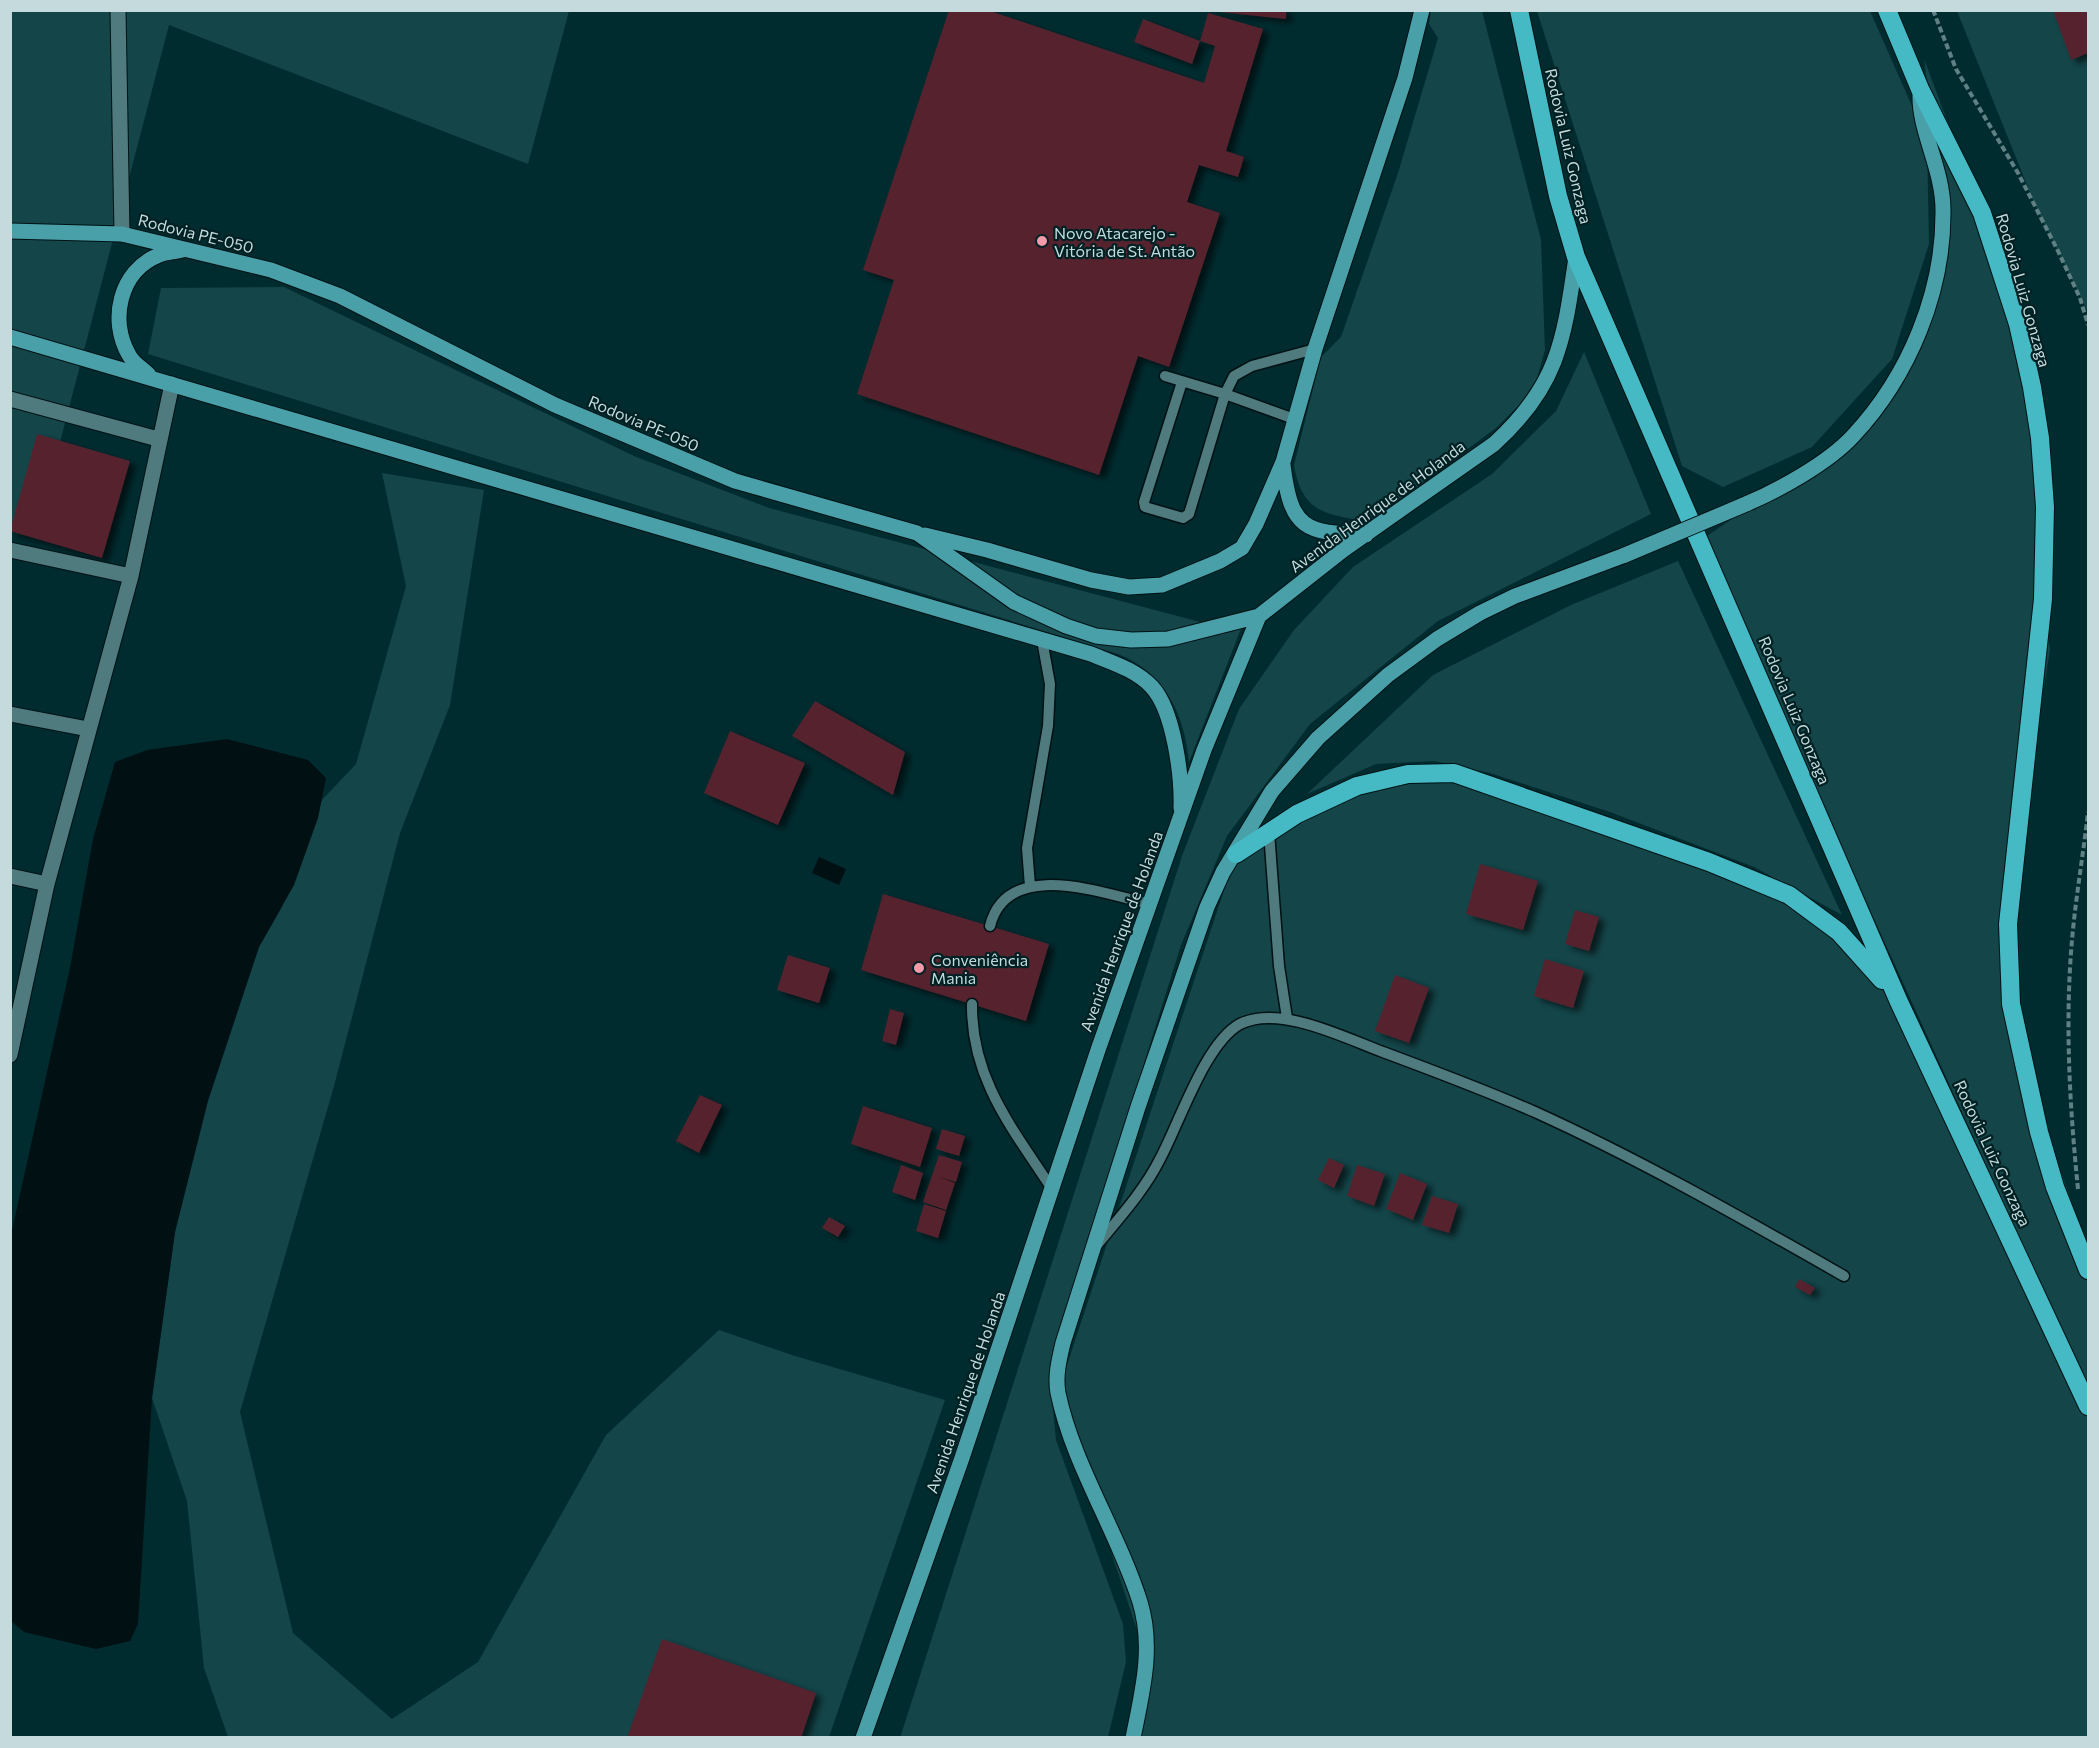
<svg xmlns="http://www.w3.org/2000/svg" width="2099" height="1748" font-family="Commissioner,sans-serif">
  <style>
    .green { fill: #134549 }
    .water { fill: #001013 }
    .building { fill: #55222e; filter: url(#shadow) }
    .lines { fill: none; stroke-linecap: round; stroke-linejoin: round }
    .lane-casing { stroke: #001214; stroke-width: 13 }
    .street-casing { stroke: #001214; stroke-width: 17 }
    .primary-casing { stroke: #001214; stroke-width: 17 }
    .highway-casing { stroke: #001214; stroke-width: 20 }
    .path { stroke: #608184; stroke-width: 4; stroke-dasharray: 6 3; stroke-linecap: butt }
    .lane { stroke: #4f7a7e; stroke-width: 10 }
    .street { stroke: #4f7a7e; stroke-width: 15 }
    .primary { stroke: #49a0a9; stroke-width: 15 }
    .highway { stroke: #45bac5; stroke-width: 18 }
    .primary-bridge-casing { stroke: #001214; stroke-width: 17; stroke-linecap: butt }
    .primary-bridge { stroke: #49a0a9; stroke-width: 15 }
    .poi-dot { fill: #f39aaa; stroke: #002124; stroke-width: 2 }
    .labels { text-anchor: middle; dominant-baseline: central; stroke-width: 4.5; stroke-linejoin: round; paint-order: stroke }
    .street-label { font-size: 16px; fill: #c4dadc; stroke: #002124 }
    .poi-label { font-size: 16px; fill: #c4dadc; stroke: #002124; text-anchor: start }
  </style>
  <defs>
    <filter id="shadow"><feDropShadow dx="6" dy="4" stdDeviation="3" flood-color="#0009"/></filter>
  </defs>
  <rect width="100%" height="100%" fill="#002c30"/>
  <path class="green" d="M 11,11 L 569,11 L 528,164 L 169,25 L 36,534 L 11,528 Z
    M 1431,11 L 1482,11 L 1541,240 L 1545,350 L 1536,382 L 1519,405 L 1496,428 L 1369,522 C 1327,514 1302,514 1294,465 L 1321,357 L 1341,337 L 1398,173 L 1438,38 L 1429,24 Z
    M 1537,11 L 1870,11 L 1927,140 L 1929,244 L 1892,359 L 1812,447 L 1723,487 L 1682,466 Z
    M 1957,11 L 2088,11 L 2088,312 L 2035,205 Z
    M 1924,59 L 1982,213 L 2031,375 L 2054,550 L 2043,599 L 2050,650 L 2014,870 L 2008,924 L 2024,1067 L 2088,1248 L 2088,1388 L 1701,540 L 1851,438 L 1917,338 L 1943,211 Z
    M 284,287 L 634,456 L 769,508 L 1223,628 L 1244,621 L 1189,762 C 1184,714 1166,673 1118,654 L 148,354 L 161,288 Z
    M 1584,352 L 1651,514 L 1438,621 L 1310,724 L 1227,836 L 1181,945 L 1061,1329 L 1050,1378 L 1056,1440 L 1123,1624 L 1126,1662 L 1108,1737 L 900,1738 L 1182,856 L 1239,709 L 1294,630 L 1353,567 L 1492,474 L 1556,411 Z
    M 382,473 L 484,490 L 450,705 L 400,833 L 334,1086 L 240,1412 L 293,1633 L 392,1719 L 478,1662 L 606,1435 L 719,1330 L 795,1356 L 945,1400 L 829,1737 L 228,1737 L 204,1668 L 187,1501 L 152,1398 L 175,1232 L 207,1101 L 259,947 L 282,907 L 322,800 L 356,764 L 406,586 Z
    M 1678,561 L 1842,915 L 1754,867 L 1610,812 L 1490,773 L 1434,761 L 1376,764 L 1307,794 L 1433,675 L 1571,605 Z
    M 1454,773 L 1770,886 L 1882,978 L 2088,1417 L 2088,1737 L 1133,1737 L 1148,1663 L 1058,1392 L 1236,854 L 1332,797 Z"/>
  <path class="water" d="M 227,739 L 308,760 L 326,778 L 318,818 L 294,885 L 259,947 L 208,1101 L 175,1232 L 152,1398 L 138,1624 L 130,1641 L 96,1649 L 24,1632 L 11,1621 L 11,1235 L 70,968 L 93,839 L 115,762 L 147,750 Z
    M 819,857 L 846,869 L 839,885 L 812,873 Z"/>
  <path class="building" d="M 949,10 L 987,10 L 1204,83 L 1215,46 L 1200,41 L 1192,64 L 1134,42 L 1143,19 L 1200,41 L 1208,13 L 1263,29 L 1226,151 L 1244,157 L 1238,177 L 1199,165 L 1187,202 L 1220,213 L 1169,367 L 1138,356 L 1099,475 L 857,394 L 894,280 L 863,270 Z
    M 1201,10 L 1286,10 L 1286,19 Z
    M 2053,10 L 2088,10 L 2088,53 L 2071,60 Z
    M 37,434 L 130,461 L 102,558 L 10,531 Z
    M 815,701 L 905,752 L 893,795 L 792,736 Z
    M 730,731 L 805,763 L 778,825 L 704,793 Z
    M 1480,864 L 1538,881 L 1523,930 L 1466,914 Z
    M 883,894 L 1049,944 L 1026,1021 L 861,970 Z
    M 1575,910 L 1599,917 L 1589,951 L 1565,944 Z
    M 788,955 L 830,968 L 819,1003 L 777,990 Z
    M 1545,959 L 1584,971 L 1573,1008 L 1534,996 Z
    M 1395,975 L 1429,988 L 1409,1043 L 1375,1031 Z
    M 890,1009 L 904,1013 L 896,1045 L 882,1041 Z
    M 700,1095 L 722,1105 L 699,1153 L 676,1141 Z
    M 863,1106 L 932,1128 L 920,1167 L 851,1144 Z
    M 942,1129 L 965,1136 L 959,1156 L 936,1149 Z
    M 939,1155 L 962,1162 L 956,1182 L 939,1177 L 955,1183 L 946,1210 L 923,1202 Z
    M 1329,1158 L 1344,1165 L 1334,1188 L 1318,1180 Z
    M 901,1165 L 923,1173 L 915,1200 L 892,1192 Z
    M 1357,1165 L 1385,1174 L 1374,1206 L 1347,1196 Z
    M 1400,1173 L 1427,1184 L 1413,1220 L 1386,1209 Z
    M 1432,1196 L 1458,1204 L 1449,1233 L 1422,1225 Z
    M 924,1204 L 946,1211 L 938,1238 L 916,1231 Z
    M 829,1217 L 845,1226 L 838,1237 L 822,1228 Z
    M 1799,1279 L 1815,1288 L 1810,1295 L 1795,1287 Z
    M 662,1639 L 816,1693 L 801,1738 L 627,1738 Z"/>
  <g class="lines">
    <g class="lane-casing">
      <path id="lane" d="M 1165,376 L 1225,394 L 1234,376 L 1252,366 L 1315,349
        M 1182,382 L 1144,502 L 1145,507 L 1183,518 L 1189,514 L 1225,394 L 1294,419
        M 1269,832 L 1279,966 L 1287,1018
        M 1030,886 L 1027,848 L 1048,726 L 1050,684 L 1042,640
        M 990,926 C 1007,857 1104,894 1150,904
        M 972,1004 C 971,1079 1013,1129 1052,1189
        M 1097,1245 C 1119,1218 1144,1191 1160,1159 C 1179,1124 1205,1043 1240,1024 C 1279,1004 1345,1038 1383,1052 C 1434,1071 1485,1090 1535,1112 C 1641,1160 1742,1218 1844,1276"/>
    </g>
    <g class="street-casing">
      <path id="street" d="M 118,10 L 122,234
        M 10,399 L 158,439
        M 10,550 L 131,576
        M 10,714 L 88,729
        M 10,876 L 47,884
        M 10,1055 L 47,884 L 131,576 L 172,384"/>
    </g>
    <g class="primary-casing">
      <path id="primary" d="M 10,231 L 122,234 L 271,270 L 340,296 L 555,405 L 735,481 L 917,533 L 1014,602 L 1066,626 L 1096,636 L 1131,640 L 1168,639 L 1259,616
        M 10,337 L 1091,654 C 1113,663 1136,670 1152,687 C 1174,711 1182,777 1181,808
        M 149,375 C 143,369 133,363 129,355 C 109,321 119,271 159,255 C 165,252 175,252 182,250
        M 1283,465 C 1291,529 1304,533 1366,535
        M 1746,504 C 1779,490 1828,463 1853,436 C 1909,376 1944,292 1943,210 C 1943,169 1919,131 1920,95
        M 925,535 L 987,550 L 1091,580 L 1129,587 L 1162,585 L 1220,561 L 1242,548 L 1256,524 L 1283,462 L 1315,349 L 1405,78 L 1422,10
        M 863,1738 L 962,1458 L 1098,1050 L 1204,750 L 1259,616 L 1343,550 L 1494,444 C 1559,385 1564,339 1576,257
        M 1133,1738 C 1142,1693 1154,1648 1140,1602 C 1118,1532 1073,1465 1058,1393 C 1055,1376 1059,1360 1063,1343 L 1138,1107 L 1207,907 L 1223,872 L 1272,791 L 1318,738 L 1388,675 L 1437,639 L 1480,613 L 1515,596 L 1625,555"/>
    </g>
    <g class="highway-casing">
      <path id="highway" d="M 1519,10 L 1558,196 L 1576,257 L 1899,1002 L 2088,1406
        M 1887,10 L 1920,89 L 1982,213 L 2018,324 L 2032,387 L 2040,438 L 2045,507 L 2043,599 L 2008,924 L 2011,1004 L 2039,1132 L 2055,1187 L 2088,1270
        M 1236,854 L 1297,814 L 1357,786 L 1408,774 L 1454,773 L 1709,862 L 1789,895 L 1839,932 L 1882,980"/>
    </g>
    <path class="path" d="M 1933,10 L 1956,69 L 2018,173 L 2058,251 L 2080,298 L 2088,325
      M 2078,1189 C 2069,1100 2064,1009 2074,920 C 2078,884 2084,848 2088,812"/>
    <use href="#lane" class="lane"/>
    <use href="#street" class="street"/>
    <use href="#primary" class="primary"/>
    <use href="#highway" class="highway"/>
    <g class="primary-bridge-casing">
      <path id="primary-bridge" d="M 1625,555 L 1746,504"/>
    </g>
    <use href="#primary-bridge" class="primary-bridge"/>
  </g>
  <g class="poi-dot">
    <circle cx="1042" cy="241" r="6"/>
    <circle cx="919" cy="968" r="6"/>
  </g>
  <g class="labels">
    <g class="street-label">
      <text transform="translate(1569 146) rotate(77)">Rodovia Luiz Gonzaga</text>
      <text transform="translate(196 233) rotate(14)">Rodovia PE-050</text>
      <text transform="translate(2024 290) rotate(74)">Rodovia Luiz Gonzaga</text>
      <text transform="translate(644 423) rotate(23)">Rodovia PE-050</text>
      <text transform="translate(1377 506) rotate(-36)">Avenida Henrique de Holanda</text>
      <text transform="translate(1795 710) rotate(67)">Rodovia Luiz Gonzaga</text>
      <text transform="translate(1121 931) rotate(-70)">Avenida Henrique de Holanda</text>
      <text transform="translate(1993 1153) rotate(65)">Rodovia Luiz Gonzaga</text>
      <text transform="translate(965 1392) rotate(-71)">Avenida Henrique de Holanda</text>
    </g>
    <g class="poi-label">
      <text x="1054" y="232">Novo Atacarejo -<tspan x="1054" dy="18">Vitória de St. Antão</tspan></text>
      <text x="931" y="959">Conveniência<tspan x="931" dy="18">Mania</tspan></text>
    </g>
  </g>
  <rect width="2099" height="1748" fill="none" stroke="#c4dadc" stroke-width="24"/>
</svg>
